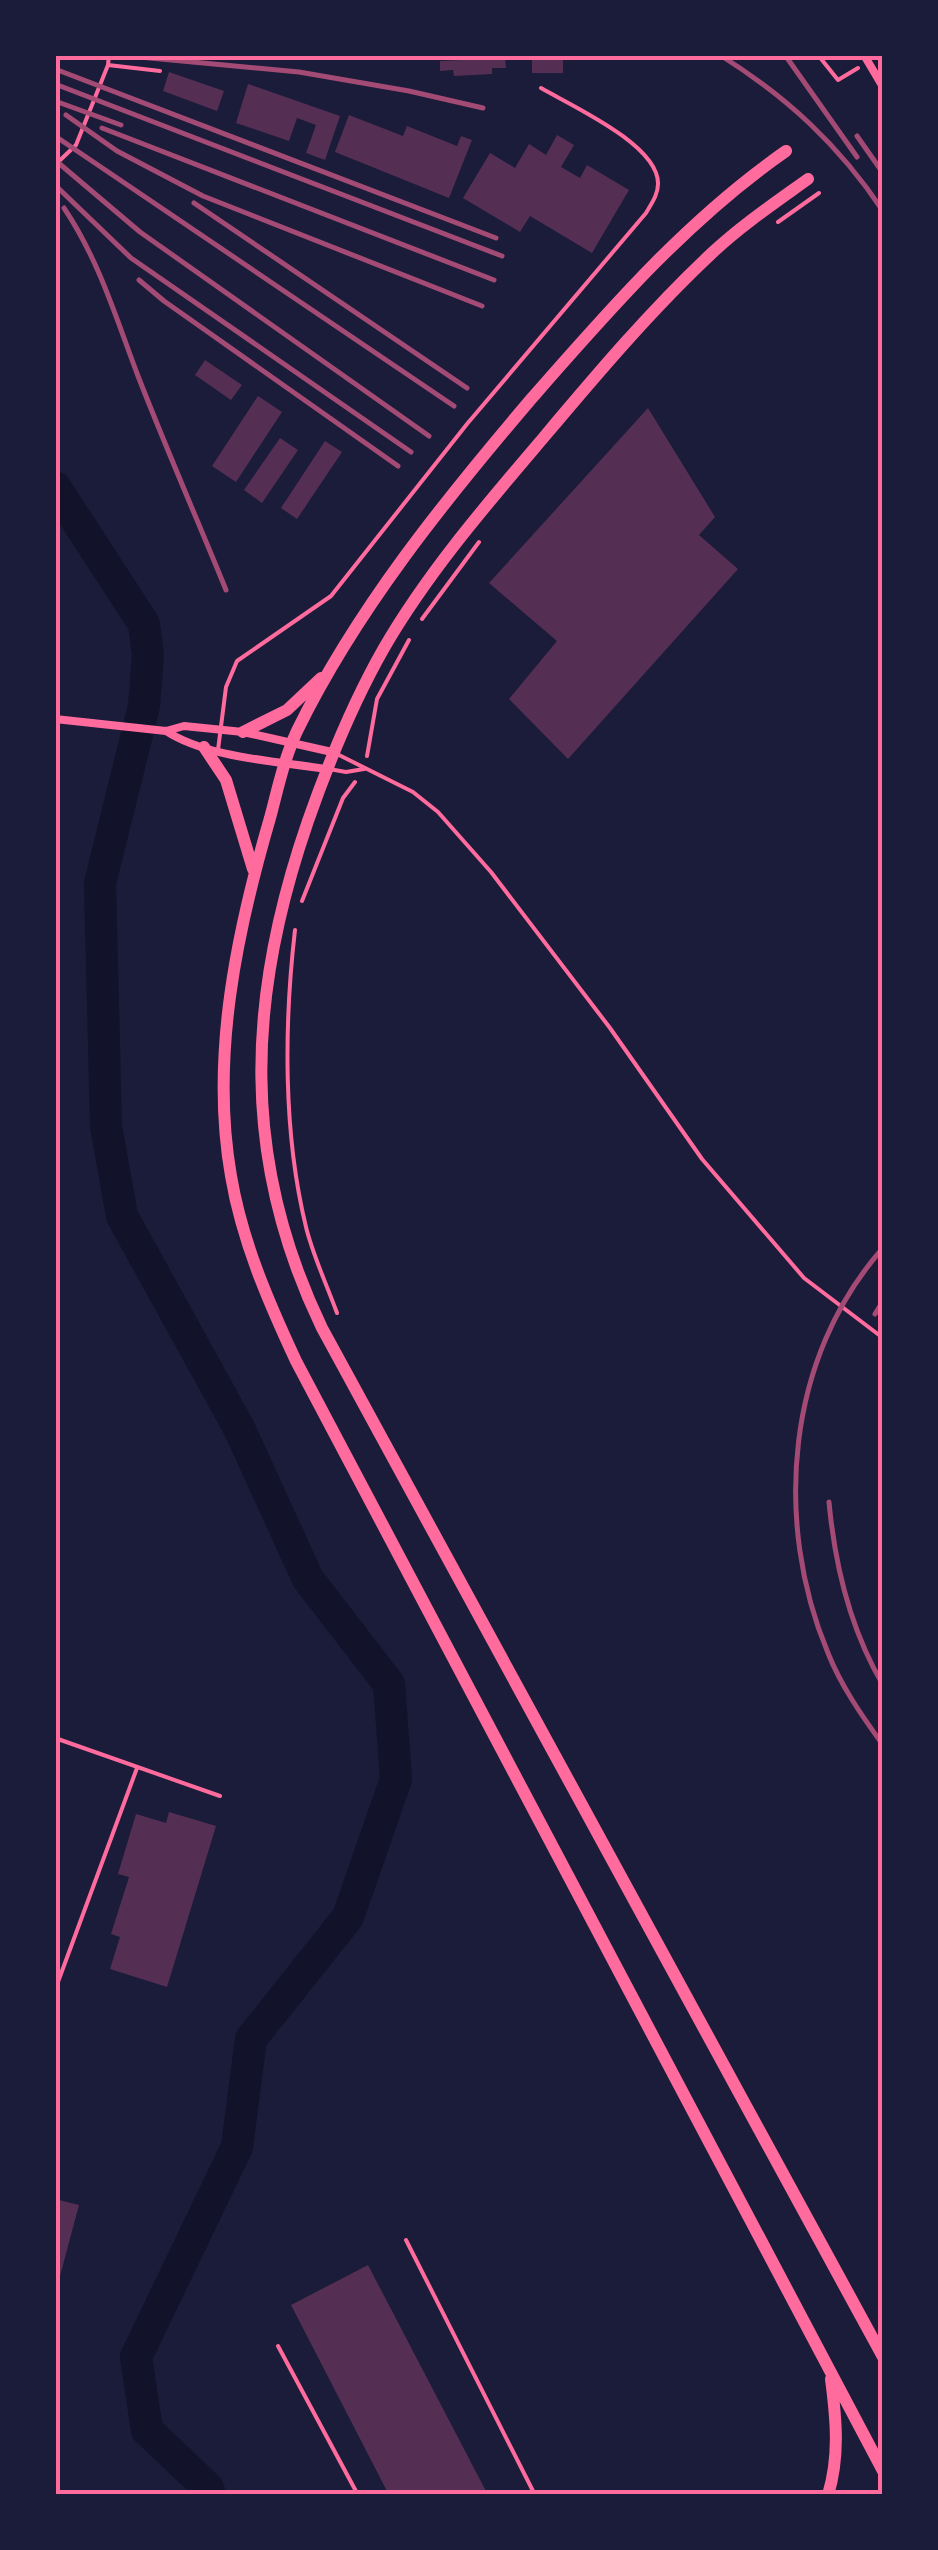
<svg xmlns="http://www.w3.org/2000/svg" width="938" height="2550" font-family="Georgia,serif">
  <style>
    .lines { fill: none; stroke-linecap: round; stroke-linejoin: round }
    .river { stroke: #12122b; stroke-width: 32 }
    .building { fill: #542f53 }
    .path { stroke: #ff6b9d; stroke-width: 4 }
    .service { stroke: #ff6b9d; stroke-width: 4 }
    .minor { stroke: #ff6b9d; stroke-width: 8 }
    .trunk { stroke: #ff6b9d; stroke-width: 12 }
    .rail { stroke: #a44b75; stroke-width: 5 }
    .neatline { fill: none; stroke: #ff6b9d; stroke-width: 4 }
  </style>
  <rect width="100%" height="100%" fill="#1b1b3a"/>
  <g class="lines">
    <path class="river" d="M 55,487 L 144,624 L 148,655 L 144,706 L 100,883 L 106,1126 L 122,1216 L 239,1428 L 308,1579 L 389,1684 L 396,1779 L 348,1917 L 251,2039 L 237,2147 L 136,2357 L 147,2430 L 208,2488 L 210,2495"/>
  </g>
  <path class="building" d="M 505,58 L 506,68 L 492,68 L 492,74 L 454,76 L 453,70 L 440,71 L 440,61 Z
    M 532,58 L 563,58 L 563,73 L 532,73 Z
    M 169,72 L 224,91 L 217,111 L 163,91 Z
    M 248,84 L 340,116 L 325,160 L 306,153 L 316,125 L 297,118 L 289,141 L 236,123 Z
    M 349,115 L 403,136 L 407,126 L 457,146 L 461,136 L 472,140 L 449,198 L 335,152 Z
    M 557,135 L 574,145 L 561,167 L 580,178 L 587,165 L 629,190 L 592,253 L 530,216 L 520,232 L 463,198 L 490,153 L 515,168 L 529,144 L 546,155 Z
    M 205,360 L 242,385 L 231,400 L 195,375 Z
    M 258,396 L 282,412 L 236,482 L 212,466 Z
    M 648,408 L 715,517 L 699,535 L 738,569 L 568,759 L 509,699 L 557,641 L 489,583 Z
    M 280,438 L 298,450 L 262,503 L 244,490 Z
    M 325,441 L 342,452 L 297,519 L 281,508 Z
    M 169,1812 L 216,1826 L 167,1987 L 110,1969 L 120,1937 L 111,1934 L 129,1877 L 118,1874 L 136,1814 L 166,1823 Z
    M 55,2199 L 79,2205 L 56,2291 L 55,2291 Z
    M 368,2265 L 488,2495 L 389,2495 L 291,2305 Z"/>
  <g class="lines">
    <path class="path" d="M 818,55 L 838,80 L 858,68
      M 108,65 L 160,71
      M 55,165 L 76,145 L 108,65 L 109,55
      M 778,222 L 819,193
      M 422,619 L 479,542
      M 367,756 L 377,699 L 409,640
      M 302,901 L 343,798 L 355,782
      M 295,930 C 284,1025 283,1133 306,1227 C 313,1256 327,1285 337,1313"/>
    <path class="service" d="M 218,750 L 226,687 L 237,661 L 331,596 L 467,424 L 646,213 C 651,204 658,195 658,184 C 659,145 572,106 541,88
      M 337,754 L 413,792 L 438,812 L 491,872 L 610,1028 L 702,1159 L 804,1278 L 883,1338
      M 329,769 L 346,772 L 364,769
      M 55,1738 L 220,1796
      M 55,1990 L 137,1768
      M 406,2240 L 535,2495
      M 278,2346 L 358,2495"/>
    <path class="minor" d="M 864,55 L 883,87
      M 55,719 L 166,731 L 184,726 L 243,732 L 332,752
      M 166,731 C 207,758 277,761 326,769"/>
    <path class="trunk" d="M 786,151 C 688,219 610,309 532,398 C 445,500 356,610 297,731 C 284,759 278,788 270,818 C 237,931 210,1057 231,1176 C 242,1241 268,1301 296,1361 L 883,2471
      M 808,179 C 776,202 742,225 712,253 C 652,309 597,374 544,437 C 487,504 428,572 384,648 C 352,704 329,761 308,821 C 247,997 240,1158 322,1328 L 883,2357
      M 243,732 L 287,710 L 321,678
      M 204,747 L 226,780 L 253,869
      M 828,2495 C 840,2456 836,2418 831,2379"/>
    <path class="rail" d="M 118,55 L 299,72 L 409,91 L 483,108
      M 720,55 C 787,97 839,145 883,211
      M 785,55 L 857,157
      M 55,69 L 496,238
      M 55,84 L 502,256
      M 55,101 L 121,125
      M 66,115 L 117,151 L 203,196 L 482,306
      M 102,128 L 494,280
      M 55,136 L 454,406
      M 857,136 L 883,173
      M 55,160 L 140,232 L 429,436
      M 55,185 L 131,258 L 411,452
      M 194,203 L 467,388
      M 64,208 C 99,260 116,318 138,376 C 166,448 197,519 226,590
      M 139,280 L 164,301 L 398,466
      M 883,1248 C 786,1357 773,1522 828,1653 C 841,1686 862,1716 883,1745
      M 875,1314 L 883,1301
      M 829,1502 C 835,1567 850,1629 883,1685"/>
  </g>
  <rect width="938" height="2550" fill="none" stroke="#1b1b3a" stroke-width="115"/>
  <rect x="58" y="58" width="822" height="2434" class="neatline"/>
</svg>
